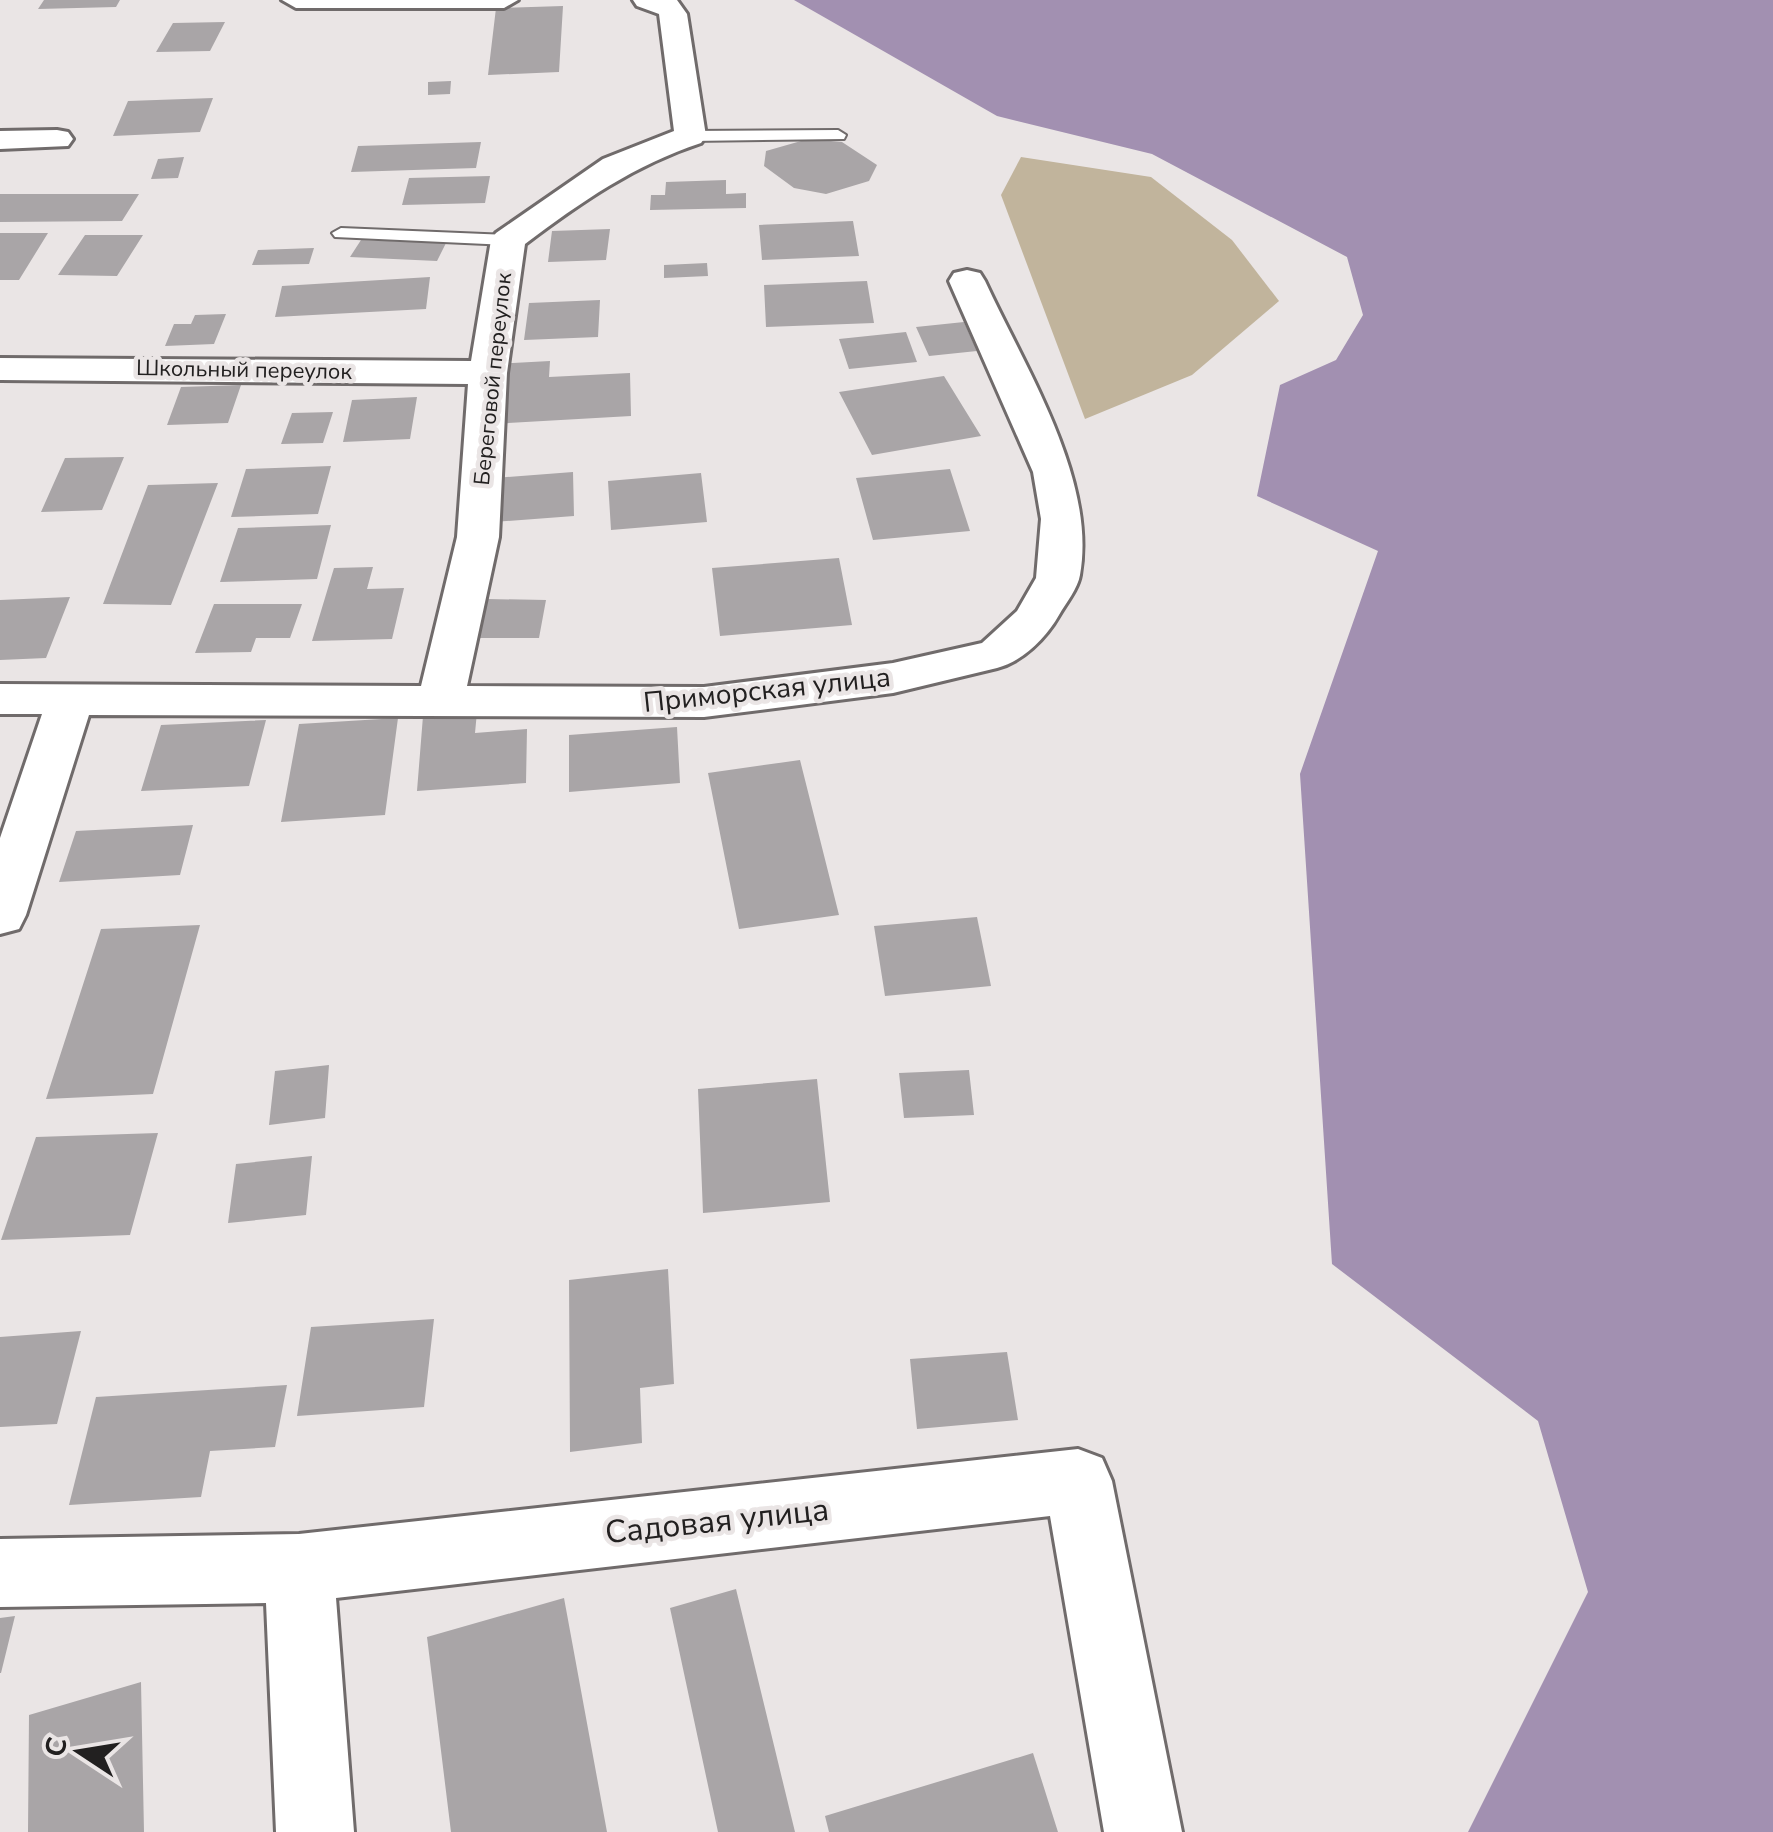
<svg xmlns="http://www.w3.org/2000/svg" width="1773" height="1832" font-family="'Nunito Sans',sans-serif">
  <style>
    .green { fill: #c1b49c }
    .water { fill: #a290b1 }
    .building { fill: #a9a5a7 }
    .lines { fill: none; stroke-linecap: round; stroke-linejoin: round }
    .lane-casing { stroke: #706b6b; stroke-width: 4 }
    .street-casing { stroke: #706b6b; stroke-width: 6 }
    .lane { fill: #fff; fill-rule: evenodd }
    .street { fill: #fff; fill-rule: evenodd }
    .labels { text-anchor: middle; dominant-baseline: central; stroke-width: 9; stroke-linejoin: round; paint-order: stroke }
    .far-street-label { font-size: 22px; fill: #222020; stroke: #eae5e5 }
    .street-label { font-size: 28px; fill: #222020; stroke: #eae5e5 }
    .near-street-label { font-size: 32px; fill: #222020; stroke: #eae5e5 }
  </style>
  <rect width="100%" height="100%" fill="#eae5e5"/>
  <path class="green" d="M 1021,157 L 1151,177 L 1232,240 L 1279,301 L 1192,375 L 1085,419 L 1001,195 Z"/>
  <path class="water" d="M 794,0 L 1773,0 L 1773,1832 L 1468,1832 L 1588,1592 L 1538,1421 L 1332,1264 L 1300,774 L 1378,551 L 1257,496 L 1280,385 L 1336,360 L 1363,315 L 1347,257 L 1152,154 L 997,116 Z"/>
  <path class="building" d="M 44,0 L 120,0 L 116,7 L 38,9 Z
    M 563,6 L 559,72 L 488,75 L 496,8 Z
    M 225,22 L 210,51 L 156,52 L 173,23 Z
    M 451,81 L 450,94 L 428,95 L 428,82 Z
    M 213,98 L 200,132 L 113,136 L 128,101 Z
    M 808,139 L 842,142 L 877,165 L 869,181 L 826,194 L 794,188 L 764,166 L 766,151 Z
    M 481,142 L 476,168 L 351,172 L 358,146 Z
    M 184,157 L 178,178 L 151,179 L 158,159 Z
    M 490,176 L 485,203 L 402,205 L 409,178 Z
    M 726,180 L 726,194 L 746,193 L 746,208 L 650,210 L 651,195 L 665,195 L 666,182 Z
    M 0,194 L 139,194 L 122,221 L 0,222 Z
    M 853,221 L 859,256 L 762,260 L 759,225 Z
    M 610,229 L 606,260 L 548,262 L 552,231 Z
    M 0,233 L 48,233 L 19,280 L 0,280 Z
    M 85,235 L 143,235 L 117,276 L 58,275 Z
    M 361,240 L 446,243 L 437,261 L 350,257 Z
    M 314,248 L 309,264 L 252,265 L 258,250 Z
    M 707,263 L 708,276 L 664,278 L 664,265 Z
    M 430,277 L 426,309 L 275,317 L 282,286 Z
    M 867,281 L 874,323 L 766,327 L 764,285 Z
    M 600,300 L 598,337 L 524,340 L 529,303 Z
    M 226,314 L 214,344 L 165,346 L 174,324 L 191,324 L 195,315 Z
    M 964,322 L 977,351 L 929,356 L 916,327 Z
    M 906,332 L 917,362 L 849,369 L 839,339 Z
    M 550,361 L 549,377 L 630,373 L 631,416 L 492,424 L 496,364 Z
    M 944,376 L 981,436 L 872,455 L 839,392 Z
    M 241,385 L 228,423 L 167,425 L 181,387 Z
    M 417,397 L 410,439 L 343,442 L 352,400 Z
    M 333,412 L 323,443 L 281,444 L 292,413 Z
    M 124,457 L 102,510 L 41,512 L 65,458 Z
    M 331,466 L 318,514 L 231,517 L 246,469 Z
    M 950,469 L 970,531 L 873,540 L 856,478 Z
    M 573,472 L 574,516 L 493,522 L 494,478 Z
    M 701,473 L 707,522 L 611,530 L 608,481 Z
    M 218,483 L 171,605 L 103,604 L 148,485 Z
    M 331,525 L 317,579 L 220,582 L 238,528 Z
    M 839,558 L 852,625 L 720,636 L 712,568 Z
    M 373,567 L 367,589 L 404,588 L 392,639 L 312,641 L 334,568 Z
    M 70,597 L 46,658 L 0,660 L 0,600 Z
    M 487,599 L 546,600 L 539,638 L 477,638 Z
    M 214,604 L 302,604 L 290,638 L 256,638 L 251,652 L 195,653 Z
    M 477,712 L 475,733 L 527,729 L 526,783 L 417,791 L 423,716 Z
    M 398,718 L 385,815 L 281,822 L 299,724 Z
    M 266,720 L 249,786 L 141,791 L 161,725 Z
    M 677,727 L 680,783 L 569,792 L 569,735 Z
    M 800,760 L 839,915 L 739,929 L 708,773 Z
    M 193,825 L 180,875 L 59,882 L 76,831 Z
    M 977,917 L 991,986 L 885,996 L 874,926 Z
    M 200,925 L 153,1094 L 46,1099 L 101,929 Z
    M 329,1065 L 325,1118 L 269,1125 L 275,1071 Z
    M 969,1070 L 974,1115 L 904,1118 L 899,1073 Z
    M 817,1079 L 830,1202 L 703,1213 L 698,1089 Z
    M 158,1133 L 130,1235 L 1,1240 L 36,1137 Z
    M 312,1156 L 306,1215 L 228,1223 L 236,1164 Z
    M 668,1269 L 674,1384 L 640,1388 L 642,1443 L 570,1452 L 569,1280 Z
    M 434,1319 L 424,1407 L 297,1416 L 311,1327 Z
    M 81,1331 L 57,1424 L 0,1427 L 0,1337 Z
    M 1007,1352 L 1018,1420 L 917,1429 L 910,1359 Z
    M 287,1385 L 275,1447 L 210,1451 L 201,1497 L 69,1505 L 96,1397 Z
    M 736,1589 L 795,1832 L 718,1832 L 670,1608 Z
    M 564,1598 L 607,1832 L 451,1832 L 427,1637 Z
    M 15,1616 L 1,1673 L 0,1673 L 0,1618 Z
    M 141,1682 L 144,1832 L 28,1832 L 29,1715 Z
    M 1033,1753 L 1058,1832 L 829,1832 L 825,1816 Z"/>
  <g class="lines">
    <g class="lane-casing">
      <path id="lane" d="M 838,130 L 846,135 L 844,139 L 690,141 L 682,136 L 690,131 Z
        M 341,228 L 508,235 L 517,240 L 508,245 L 335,237 L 332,233 Z"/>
    </g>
    <g class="street-casing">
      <path id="street" d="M 282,0 L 518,0 L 504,8 L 296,8 Z
        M 633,0 L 677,0 L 687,14 L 706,136 L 701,143 C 634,165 581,202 525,244 L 507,373 L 499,537 L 467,686 L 704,687 L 893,663 L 982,643 L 1017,611 L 1036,578 L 1041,519 L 1033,472 L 949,281 L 954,273 L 967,270 L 980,273 L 985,281 C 1024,366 1097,479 1080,575 C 1078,588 1066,603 1059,615 C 1046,638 1022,662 997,668 L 893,693 L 704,717 L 89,715 L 26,915 L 19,929 L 0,934 L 0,838 L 42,714 L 0,714 L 0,684 L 421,686 L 457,537 L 468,384 L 0,380 L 0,358 L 471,361 L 491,240 L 496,233 L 603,159 L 674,131 L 659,14 L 637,6 Z
        M 57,130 L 68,132 L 73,139 L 68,146 L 0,149 L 0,131 Z
        M 1078,1449 L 1102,1458 L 1112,1481 L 1182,1832 L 1104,1832 L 1050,1516 L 336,1598 L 354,1832 L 276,1832 L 266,1603 L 0,1607 L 0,1539 L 299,1534 Z"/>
    </g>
    <use href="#lane" class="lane"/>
    <use href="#street" class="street"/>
  </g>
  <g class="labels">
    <g class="far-street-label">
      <text transform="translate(244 370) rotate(1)">Школьный переулок</text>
      <text transform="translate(493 379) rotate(-84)">Береговой переулок</text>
    </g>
    <g class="street-label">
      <text transform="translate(767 690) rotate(-6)">Приморская улица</text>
    </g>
    <g class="near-street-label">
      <text transform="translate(717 1521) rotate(-6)">Садовая улица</text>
    </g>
  </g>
  <g transform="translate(80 1752) rotate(282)" stroke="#eae5e5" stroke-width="8" paint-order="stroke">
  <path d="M0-8L18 38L0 25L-18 38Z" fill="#222020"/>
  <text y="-15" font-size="28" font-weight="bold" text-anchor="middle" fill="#222020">С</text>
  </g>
</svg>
